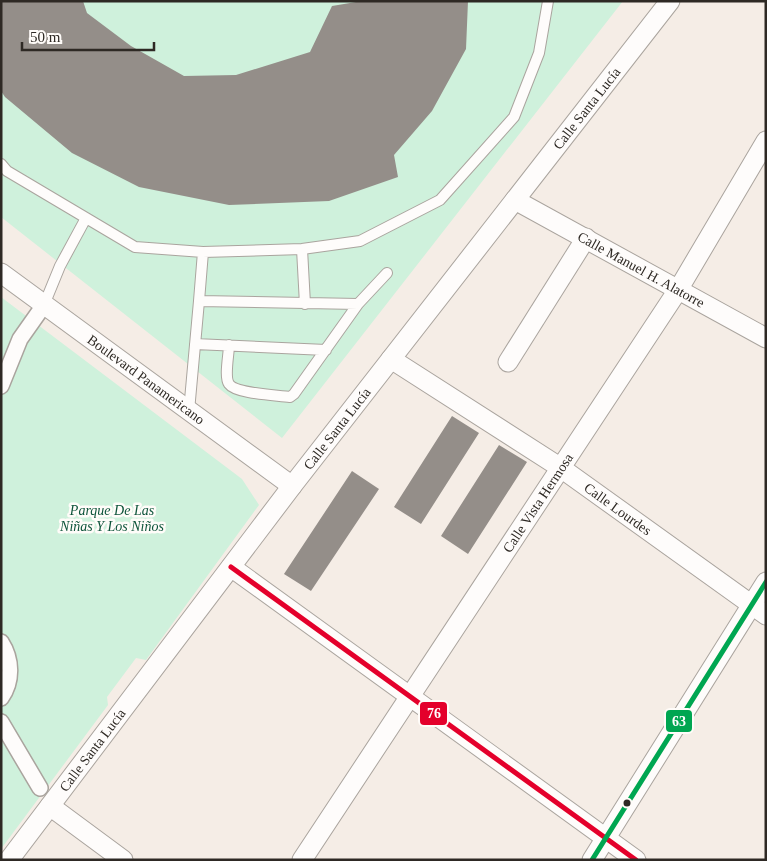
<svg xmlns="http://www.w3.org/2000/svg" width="767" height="861" font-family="Georgia,serif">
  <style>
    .green { fill: #cff1dc }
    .building { fill: #948e89 }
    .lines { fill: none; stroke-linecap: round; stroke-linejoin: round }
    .service-casing { stroke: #aaa49e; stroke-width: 12 }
    .pedestrian-casing { stroke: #aaa49e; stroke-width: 18 }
    .minor-casing { stroke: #aaa49e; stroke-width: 21 }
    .service { stroke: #fefcfb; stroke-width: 10 }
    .pedestrian { stroke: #fefcfb; stroke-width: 15 }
    .minor { stroke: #fefcfb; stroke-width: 19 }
    .bus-1-casing { stroke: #fffcf9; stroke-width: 9 }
    .bus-2-casing { stroke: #fffcf9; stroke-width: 9 }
    .bus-1 { stroke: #e4002b; stroke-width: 5 }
    .bus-2 { stroke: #00a651; stroke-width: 5 }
    .bus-dot { fill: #2e2924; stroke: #fffcf9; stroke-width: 2 }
    .labels { text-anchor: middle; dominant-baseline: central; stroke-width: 5; stroke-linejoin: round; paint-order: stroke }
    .street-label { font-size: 14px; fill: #2e2924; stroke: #fffcf9 }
    .park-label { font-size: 14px; font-style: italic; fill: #0d543a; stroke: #fffcf9 }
    .line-badge { stroke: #fffcf9; stroke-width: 2 }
    .badge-label { font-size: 14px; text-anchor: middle; font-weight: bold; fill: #fff }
  </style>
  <rect width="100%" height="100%" fill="#f5ede6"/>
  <path class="green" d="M 1,1 L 623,1 L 282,438 L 1,217 Z
    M 1,297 L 242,479 L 259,505 L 146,660 L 136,658 L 107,697 L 108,705 L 1,849 Z"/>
  <path class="building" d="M 1,1 L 83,1 L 87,13 L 131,46 L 184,76 L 236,75 L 310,52 L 332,6 L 362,1 L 468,1 L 466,49 L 432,111 L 394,155 L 398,177 L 329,201 L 229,205 L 139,187 L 72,153 L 5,97 L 1,91 Z
    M 452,416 L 479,433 L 421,524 L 394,507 Z
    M 499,445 L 527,462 L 468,554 L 441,536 Z
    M 352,471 L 379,489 L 311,591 L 284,574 Z"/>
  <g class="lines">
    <g class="service-casing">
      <path id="service" d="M 1,164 L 7,171 L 135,247 L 203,252
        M 302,249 L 305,304
        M 199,301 L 203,252 L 302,249 L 360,241 L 440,200 L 514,117 L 539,53 L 548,1
        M 358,304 L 387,273
        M 44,305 L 60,266 L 86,218
        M 195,344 L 326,350
        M 189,411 L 199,301 L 358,304 L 294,394 L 290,397 C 277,395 236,394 229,384 C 224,377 229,354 229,345"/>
    </g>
    <g class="pedestrian-casing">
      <path id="pedestrian" d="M 1,386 L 20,339 L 44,305
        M 1,642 C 12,659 13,681 1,698
        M 1,722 L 40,788"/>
    </g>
    <g class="minor-casing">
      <g id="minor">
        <path id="s1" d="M 515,200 L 766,338"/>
        <path id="s2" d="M 1,273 L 292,486"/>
        <path id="s3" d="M 391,359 L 561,468 L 766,615"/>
        <path d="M 508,362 L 586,238"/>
        <path d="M 231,567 L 636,860"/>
        <path d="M 50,806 L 123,860"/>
        <path id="s4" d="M 9,860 L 292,486 L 670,1"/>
        <path id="s5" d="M 302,860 L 678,290 L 766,141"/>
        <path d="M 592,860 L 766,582"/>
      </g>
    </g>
    <use href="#service" class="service"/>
    <use href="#pedestrian" class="pedestrian"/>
    <use href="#minor" class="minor"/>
    <g class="bus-1-casing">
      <path id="bus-1" d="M 231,567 L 636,860"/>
    </g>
    <g class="bus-2-casing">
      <path id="bus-2" d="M 592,860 L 766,582"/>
    </g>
    <use href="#bus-1" class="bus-1"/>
    <use href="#bus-2" class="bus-2"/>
  </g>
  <circle class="bus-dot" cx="627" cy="803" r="4.5"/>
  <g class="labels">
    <g class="street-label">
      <text stroke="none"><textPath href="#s4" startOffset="948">Calle Santa Lucía</textPath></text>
      <text stroke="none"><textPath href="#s1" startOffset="144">Calle Manuel H. Alatorre</textPath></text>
      <text stroke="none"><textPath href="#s2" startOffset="180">Boulevard Panamericano</textPath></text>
      <text stroke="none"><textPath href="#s4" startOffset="542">Calle Santa Lucía</textPath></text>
      <text stroke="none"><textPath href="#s5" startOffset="428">Calle Vista Hermosa</textPath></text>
      <text stroke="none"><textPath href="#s3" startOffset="272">Calle Lourdes</textPath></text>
      <text stroke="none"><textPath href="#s4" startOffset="138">Calle Santa Lucía</textPath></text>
    </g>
    <g class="park-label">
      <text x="112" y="510">Parque De Las<tspan x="112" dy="16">Niñas Y Los Niños</tspan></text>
    </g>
  </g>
  <g class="line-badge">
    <rect x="419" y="701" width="29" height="25" rx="5" fill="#e4002b"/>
    <rect x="665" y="709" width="28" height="24" rx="5" fill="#00a651"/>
  </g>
  <g class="badge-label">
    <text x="434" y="718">76</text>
    <text x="679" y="726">63</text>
  </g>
  <rect width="767" height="861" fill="none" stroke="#2e2924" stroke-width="5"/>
  <path d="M22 42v8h132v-8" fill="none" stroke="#2e2924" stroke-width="2.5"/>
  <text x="30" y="42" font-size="15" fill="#2e2924" stroke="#fffcf9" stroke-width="4" paint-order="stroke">50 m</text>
</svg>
